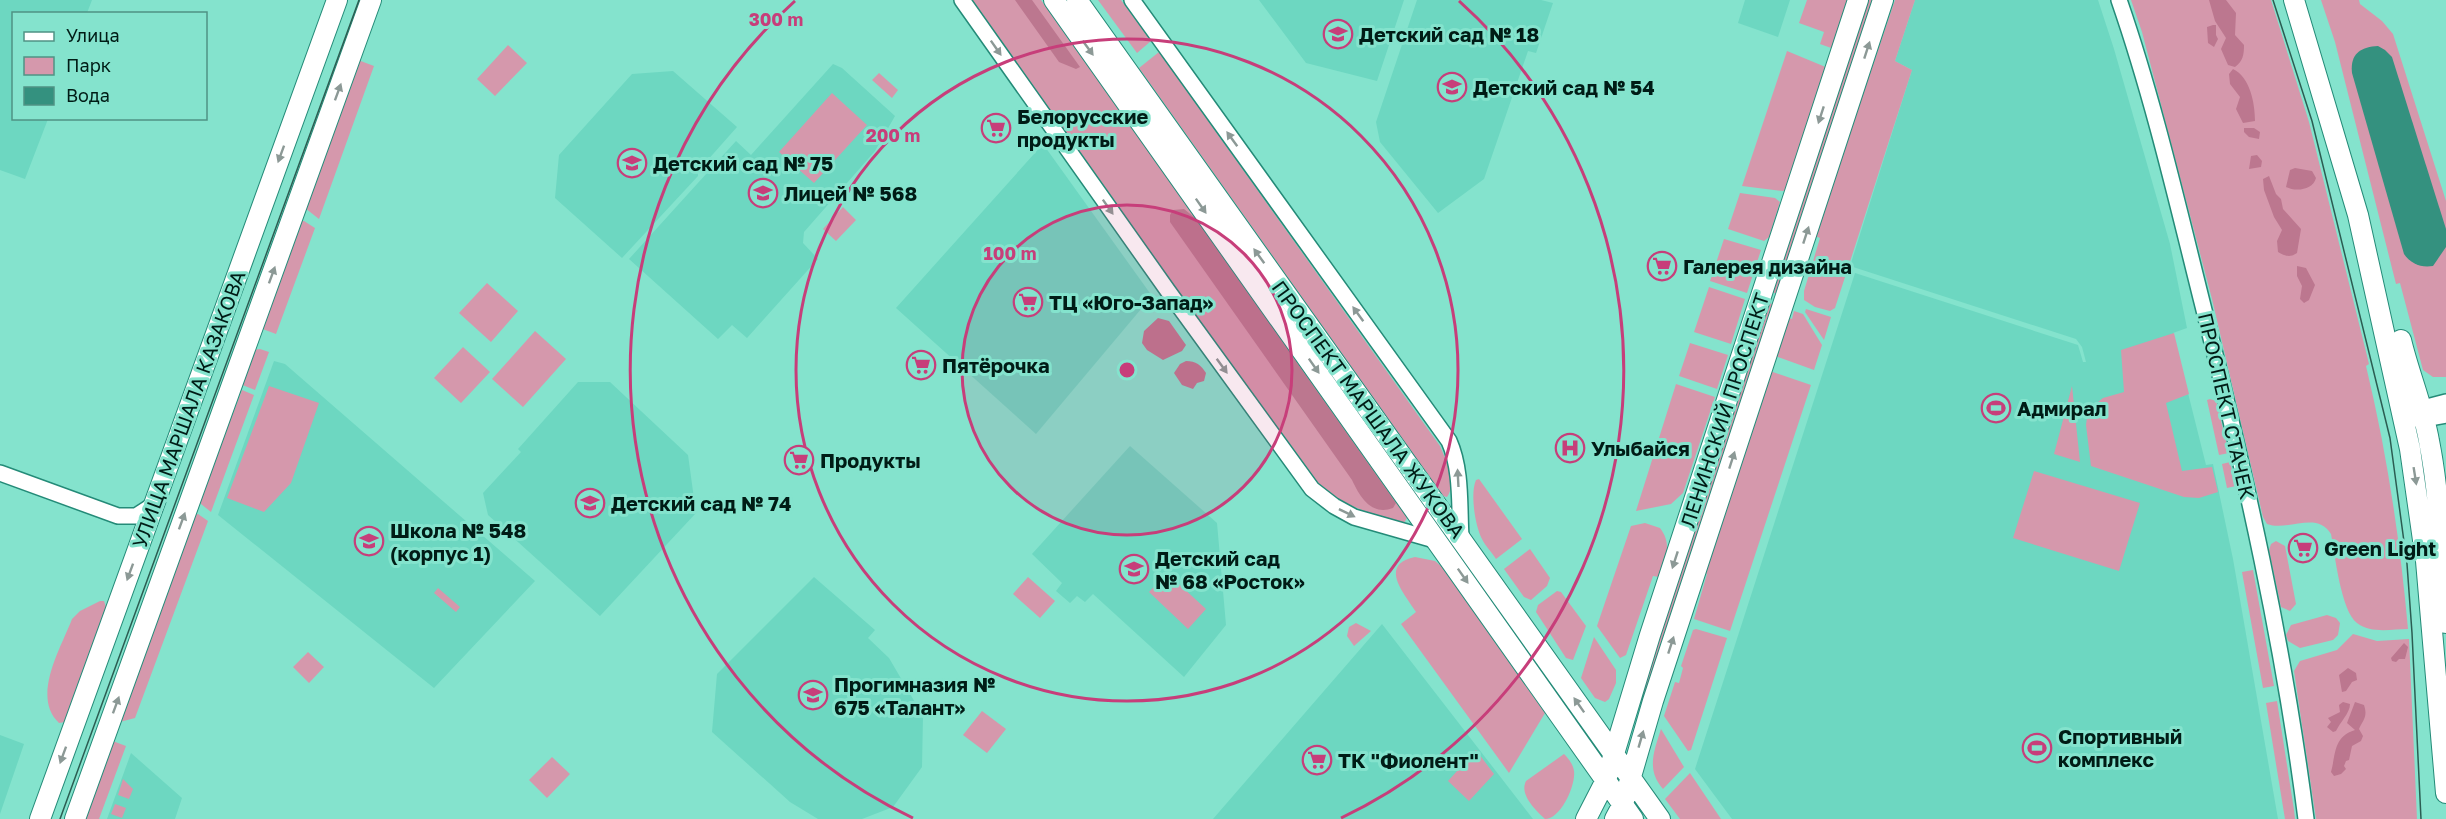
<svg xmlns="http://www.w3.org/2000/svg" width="2446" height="819" font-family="'Golos Text',sans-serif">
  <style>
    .built { fill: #6dd7c1 }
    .green { fill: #d598ac }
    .forest { fill: #bc778f }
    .water { fill: #34917f }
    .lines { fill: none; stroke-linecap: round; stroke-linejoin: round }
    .minor-casing { stroke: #248b78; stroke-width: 18 }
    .major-casing { stroke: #248b78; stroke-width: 22 }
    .minor { stroke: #fff; stroke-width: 15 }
    .major { stroke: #fff; stroke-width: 20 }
    .tram { stroke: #2b5d52; stroke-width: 1.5 }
    .oneway { fill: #8c9996 }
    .ring { fill: none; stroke: #c73e7a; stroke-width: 3 }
    .labels { text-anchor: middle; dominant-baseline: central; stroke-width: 6; stroke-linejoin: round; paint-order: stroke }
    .poi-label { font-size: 20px; font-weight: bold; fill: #001c16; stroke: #84e3cd; text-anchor: start }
    .street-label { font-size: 20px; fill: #001c16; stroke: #84e3cd }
    .centre { fill: #c73e7a; stroke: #84e3cd; stroke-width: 3 }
    .ring-label { font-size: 18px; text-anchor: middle; font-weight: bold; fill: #c73e7a; stroke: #84e3cd; stroke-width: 6; stroke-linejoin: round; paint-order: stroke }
  </style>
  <rect width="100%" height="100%" fill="#84e3cd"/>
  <path class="built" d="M 0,0 L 92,0 L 87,13 L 14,14 L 14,118 L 48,119 L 25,179 L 0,170 Z
    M 1259,0 L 1404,0 L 1377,81 L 1306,63 Z
    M 1417,0 L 1541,0 L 1553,3 L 1536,53 L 1528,51 L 1484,179 L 1438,213 L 1380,142 L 1376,122 Z
    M 1745,0 L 1790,0 L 1778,37 L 1738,23 Z
    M 1915,0 L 2098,0 L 2114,49 L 2170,244 L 2187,328 L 2173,333 L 2206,465 L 2213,464 L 2233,559 L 2278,819 L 1732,819 L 1695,769 L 1855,273 L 2078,345 L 2083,362 L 2086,362 L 2082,347 L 2076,339 L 1850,266 L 1912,70 L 1895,61 Z
    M 833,64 L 842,68 L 895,116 L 875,151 L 804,232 L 803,243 L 818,259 L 816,261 L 747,338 L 732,325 L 718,339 L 629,259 L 736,141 L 751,155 Z
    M 673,71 L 737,127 L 698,171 L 698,176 L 622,258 L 555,198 L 559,155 L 632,74 Z
    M 1043,144 L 1152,296 L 1036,434 L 896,308 Z
    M 274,361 L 285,364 L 535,581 L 434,688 L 218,515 Z
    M 578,382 L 610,382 L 688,455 L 696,513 L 600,616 L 488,515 L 483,493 L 521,452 L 518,449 Z
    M 1130,446 L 1217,523 L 1226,625 L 1184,677 L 1093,594 L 1085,602 L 1077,596 L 1070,603 L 1056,591 L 1062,583 L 1032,554 Z
    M 814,577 L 875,630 L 868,638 L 889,658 L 923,716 L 922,767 L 893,807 L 862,819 L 818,819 L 790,802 L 712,732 L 717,674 Z
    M 1382,624 L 1533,819 L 1213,819 Z
    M 0,735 L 24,744 L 0,814 Z
    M 131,753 L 182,798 L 175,819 L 107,819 Z"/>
  <path class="green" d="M 970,0 L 1041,0 L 1405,513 L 1407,518 L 1404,523 L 1400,525 L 1339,501 L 1315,485 Z
    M 1098,0 L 1121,0 L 1151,41 L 1137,53 Z
    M 1807,0 L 1851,0 L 1834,49 L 1820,44 L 1824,32 L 1799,23 Z
    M 1868,0 L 1873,0 L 1777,294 L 1772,292 Z
    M 1895,0 L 1915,0 L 1895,61 L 1912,70 L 1835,308 L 1830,311 L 1815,307 L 1804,300 L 1804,291 L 1820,238 L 1815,236 Z
    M 2131,0 L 2271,0 L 2309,122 L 2369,364 L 2366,366 C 2387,453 2400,540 2408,629 C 2392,629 2371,634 2357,623 C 2341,611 2335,555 2331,534 C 2317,510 2288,532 2267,524 L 2263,517 L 2212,299 L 2142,32 Z
    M 2321,0 L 2359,0 L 2360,4 L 2382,21 L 2393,34 L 2446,201 L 2446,377 L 2433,377 L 2423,370 L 2400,283 L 2396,284 L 2335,42 Z
    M 508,45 L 527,63 L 495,96 L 477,79 Z
    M 1787,51 L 1828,68 L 1788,189 L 1783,191 L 1742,186 Z
    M 1159,52 L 1440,446 C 1446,460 1457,484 1447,497 L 1443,496 L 1139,68 Z
    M 358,60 L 374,66 L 319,219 L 305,208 Z
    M 879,73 L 898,90 L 892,98 L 872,80 Z
    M 832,93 L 867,125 L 814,183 L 779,152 Z
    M 1740,193 L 1775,198 L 1780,202 L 1769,237 L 1764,241 L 1728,229 Z
    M 843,207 L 856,220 L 836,241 L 823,229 Z
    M 299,221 L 304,221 L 315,228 L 276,334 L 260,328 Z
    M 1724,239 L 1761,250 L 1747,293 L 1710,281 Z
    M 487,283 L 518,311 L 491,342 L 459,313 Z
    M 1709,287 L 1745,299 L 1731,344 L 1694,332 Z
    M 1768,303 L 1773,304 L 1644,701 L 1639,700 Z
    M 1806,309 L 1831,317 L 1824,340 L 1805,312 Z
    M 1794,311 L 1803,314 L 1822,345 L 1814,370 L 1775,356 L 1787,317 L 1792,319 Z
    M 535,331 L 566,359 L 523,407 L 492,379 Z
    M 2174,333 L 2189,394 L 2166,403 L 2182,471 L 2212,467 L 2218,492 L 2199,498 L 2184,497 L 2091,466 L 2086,425 L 2088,410 L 2103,398 L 2124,392 L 2121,350 Z
    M 1690,343 L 1728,355 L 1717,389 L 1679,376 Z
    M 463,347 L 490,372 L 461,403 L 434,378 Z
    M 260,349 L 269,352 L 255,390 L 240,384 L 253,350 Z
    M 1770,371 L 1811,385 L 1730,631 L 1694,619 L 1707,574 L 1703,573 Z
    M 1676,384 L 1715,397 L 1683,493 L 1671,504 L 1636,511 Z
    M 269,386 L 319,403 L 291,483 L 264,512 L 227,498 Z
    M 2072,386 L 2080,462 L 2054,454 Z
    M 242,390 L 254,395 L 211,512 L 201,504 L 198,497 L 228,415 L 232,416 Z
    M 2210,399 L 2216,401 L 2229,453 L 2219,455 L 2207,400 Z
    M 2230,462 L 2236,486 L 2227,488 L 2222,464 Z
    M 2034,471 L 2140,503 L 2119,571 L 2013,538 Z
    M 1479,479 L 1522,539 L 1496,559 C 1492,552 1485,546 1482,539 C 1475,526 1470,493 1476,480 Z
    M 198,514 L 208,521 L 135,718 L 116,723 L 191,516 Z
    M 1645,523 L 1660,528 C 1673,545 1665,558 1659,577 L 1653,576 L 1626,655 L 1620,658 L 1597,626 L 1631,526 Z
    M 2276,541 L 2285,546 L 2296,604 L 2290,611 L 2281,607 L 2269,550 L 2271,544 Z
    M 1530,549 L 1550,578 L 1547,586 L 1531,600 L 1524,597 L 1504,569 Z
    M 1415,557 L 1435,561 L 1442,567 L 1545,713 L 1509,773 L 1401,624 L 1416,612 C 1404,593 1378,565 1415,557 Z
    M 2253,570 L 2274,686 L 2263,688 L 2242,572 Z
    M 1167,573 L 1206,609 L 1188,629 L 1149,592 Z
    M 1028,577 L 1055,601 L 1040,618 L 1013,594 Z
    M 438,588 L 460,607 L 456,612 L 434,593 Z
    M 1557,591 L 1561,592 L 1586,626 L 1573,660 L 1566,658 L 1536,612 L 1538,605 Z
    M 100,601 L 104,601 L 106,607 L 65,722 L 59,723 C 31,697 61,648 72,619 L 80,611 Z
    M 2327,615 L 2336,618 L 2340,623 L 2338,635 L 2333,640 L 2300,648 L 2288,641 L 2286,635 L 2291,625 Z
    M 1356,623 L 1371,631 L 1354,646 L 1347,636 L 1349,627 Z
    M 1696,629 L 1727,638 L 1691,750 L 1688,751 L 1664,716 L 1675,682 L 1679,683 L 1683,668 L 1681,666 L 1693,630 Z
    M 2353,634 L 2377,641 L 2409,639 L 2417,819 L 2316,819 L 2294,671 L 2300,661 L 2337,650 Z
    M 1594,637 L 1616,670 L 1616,683 L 1609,699 L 1605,702 L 1595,698 L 1581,678 Z
    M 308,652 L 324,667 L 309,683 L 293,667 Z
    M 2277,701 L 2294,810 L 2295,819 L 2285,819 L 2266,703 Z
    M 982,711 L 1006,729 L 987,753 L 963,735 Z
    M 1661,729 L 1684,767 L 1663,789 C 1646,770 1654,751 1661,729 Z
    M 110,740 L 126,746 L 99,819 L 81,819 Z
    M 1476,750 L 1494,774 L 1469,801 L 1448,781 Z
    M 1564,754 C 1568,758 1573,764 1574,771 C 1576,785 1561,819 1545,819 C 1536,810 1519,795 1526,781 Z
    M 552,757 L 570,774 L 547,798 L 529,780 Z
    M 1690,773 L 1721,819 L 1680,819 L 1665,799 Z
    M 123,779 L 133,789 L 129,799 L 118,795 Z
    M 115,804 L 126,808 L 122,818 L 111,814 Z"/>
  <path class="forest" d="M 1015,0 L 1032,0 L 1080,67 L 1076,69 L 1059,62 Z
    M 2209,0 L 2226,0 L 2236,13 L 2235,35 L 2244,45 C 2244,55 2243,61 2235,67 L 2228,65 L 2221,49 L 2226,38 L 2215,21 Z
    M 2213,25 L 2216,25 L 2216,35 L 2218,39 L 2214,47 L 2208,43 L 2207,27 Z
    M 2233,69 C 2250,77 2255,103 2255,121 L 2243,123 L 2236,109 L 2240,97 L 2230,84 L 2229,74 Z
    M 2244,128 L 2254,128 L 2260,132 L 2259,139 L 2249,137 L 2244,132 Z
    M 2257,155 L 2262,161 L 2261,167 L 2249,169 L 2251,156 Z
    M 2295,168 L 2312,171 L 2316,178 C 2313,190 2296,192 2286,187 L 2290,170 Z
    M 2269,176 L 2276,194 L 2281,199 L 2283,209 L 2301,229 L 2297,253 C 2290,258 2285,256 2278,252 L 2277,241 L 2282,230 L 2274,217 L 2264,190 L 2263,179 Z
    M 1184,209 L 1194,217 L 1396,503 L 1393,508 C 1371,516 1360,497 1352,480 L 1170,222 L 1170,215 L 1173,210 Z
    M 2297,266 L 2306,268 L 2315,285 L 2309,300 L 2304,303 L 2300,299 L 2302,286 L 2297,276 Z
    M 1158,318 L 1169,321 L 1186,345 L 1182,351 L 1163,360 L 1147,350 L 1142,343 L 1144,331 Z
    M 1186,361 C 1196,361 1201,365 1206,373 L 1204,381 L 1197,383 L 1193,389 L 1182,385 L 1174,373 L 1180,364 Z
    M 2404,643 L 2408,647 L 2405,659 L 2399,659 L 2396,662 L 2392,661 L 2391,658 Z
    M 2348,668 L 2356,673 L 2357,680 L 2352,682 L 2346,691 L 2342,692 L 2339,675 Z
    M 2343,702 L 2350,704 C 2350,713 2340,722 2336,731 L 2333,732 L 2327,727 L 2331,722 L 2328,718 L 2340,712 L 2339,705 Z
    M 2355,702 L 2364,705 C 2368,717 2363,720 2359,729 L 2363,736 L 2361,741 L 2352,746 L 2349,760 L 2346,761 L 2344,766 L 2346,769 L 2341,774 L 2334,776 L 2331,772 C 2336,754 2333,737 2355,730 L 2347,723 Z"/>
  <path class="water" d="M 2378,46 L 2385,50 L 2392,57 L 2446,229 L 2446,247 L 2433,266 C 2421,268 2411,264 2404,254 L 2352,73 C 2350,54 2360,47 2378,46 Z"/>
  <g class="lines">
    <g class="minor-casing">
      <path id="minor" d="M 962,0 L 1168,291 L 1312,489 L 1334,506 L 1354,517 L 1438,541
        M 1132,0 L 1449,441 C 1462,470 1459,506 1461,537
        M 2119,0 C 2153,98 2177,202 2202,302 C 2245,473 2284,645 2306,819
        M 2404,418 L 2423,408 L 2446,402
        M 2413,419 L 2425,419 L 2446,415
        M 0,473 L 118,516 L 136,516 L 153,505"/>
    </g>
    <g class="major-casing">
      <path id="major" d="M 1054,0 L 1633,819
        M 1077,0 L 1660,819
        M 2294,0 L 2358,215 L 2410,449 L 2426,561 L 2446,793
        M 2401,340 C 2409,374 2423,406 2429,441 C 2441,501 2441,563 2446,623
        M 40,819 L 337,0
        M 75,819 L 371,0
        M 1586,819 L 1606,780 L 1650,635 L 1858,0
        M 1615,819 L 1623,804 L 1653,701 L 1883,0"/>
    </g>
    <use href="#minor" class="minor"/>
    <use href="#major" class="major"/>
    <path class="tram" d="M 2273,0 L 2312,121 L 2390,438 L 2407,564 L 2412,633 L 2421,819
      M 60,819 L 359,0"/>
  </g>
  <defs><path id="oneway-solid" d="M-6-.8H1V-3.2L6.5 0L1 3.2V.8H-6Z" transform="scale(1.5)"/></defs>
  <g class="oneway">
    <use href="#oneway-solid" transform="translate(996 48) rotate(55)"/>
    <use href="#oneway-solid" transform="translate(1088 48) rotate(54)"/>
    <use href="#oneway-solid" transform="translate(1867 50) rotate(-72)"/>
    <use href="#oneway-solid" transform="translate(338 92) rotate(-70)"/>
    <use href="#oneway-solid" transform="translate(1821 115) rotate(108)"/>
    <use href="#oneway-solid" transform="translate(1232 139) rotate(-126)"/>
    <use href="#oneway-solid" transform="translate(281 154) rotate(110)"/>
    <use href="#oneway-solid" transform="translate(1201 206) rotate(55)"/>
    <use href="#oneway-solid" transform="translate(1108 207) rotate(55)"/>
    <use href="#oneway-solid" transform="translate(1806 235) rotate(-72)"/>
    <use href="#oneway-solid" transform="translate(1259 256) rotate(-126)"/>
    <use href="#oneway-solid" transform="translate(272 275) rotate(-70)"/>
    <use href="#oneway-solid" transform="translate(1358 314) rotate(-126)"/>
    <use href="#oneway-solid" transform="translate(1222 366) rotate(54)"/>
    <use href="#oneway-solid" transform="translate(1314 366) rotate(55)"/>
    <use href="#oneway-solid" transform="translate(1732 460) rotate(-72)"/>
    <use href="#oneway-solid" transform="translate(2415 476) rotate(81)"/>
    <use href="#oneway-solid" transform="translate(1458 478) rotate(-93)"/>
    <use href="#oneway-solid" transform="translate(1347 513) rotate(26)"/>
    <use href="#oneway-solid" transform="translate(182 521) rotate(-70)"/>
    <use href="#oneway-solid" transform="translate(1675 560) rotate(108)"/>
    <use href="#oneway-solid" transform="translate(130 572) rotate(110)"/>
    <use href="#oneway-solid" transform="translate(1463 576) rotate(55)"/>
    <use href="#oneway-solid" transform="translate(1671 645) rotate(-72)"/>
    <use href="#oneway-solid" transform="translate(116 705) rotate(-70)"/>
    <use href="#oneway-solid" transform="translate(1579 705) rotate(-125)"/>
    <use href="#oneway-solid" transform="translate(1641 739) rotate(-74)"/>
    <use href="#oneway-solid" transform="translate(63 755) rotate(110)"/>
  </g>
  <circle cx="1127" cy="370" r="165" fill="#c73e7a" fill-opacity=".12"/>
  <g class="ring">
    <circle cx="1127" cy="370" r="165"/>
    <circle cx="1127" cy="370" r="331"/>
    <path d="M913 818A496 496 0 0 1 795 1M1459 1A496 496 0 0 1 1341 818"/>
  </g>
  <defs>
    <g id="school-ring" transform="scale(1.5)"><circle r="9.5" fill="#84e3cd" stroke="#c73e7a" stroke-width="1.5"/><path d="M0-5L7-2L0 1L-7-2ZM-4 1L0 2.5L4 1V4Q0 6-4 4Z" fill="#c73e7a"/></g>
    <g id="supermarket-ring" transform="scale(1.5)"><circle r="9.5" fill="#84e3cd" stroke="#c73e7a" stroke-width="1.5"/><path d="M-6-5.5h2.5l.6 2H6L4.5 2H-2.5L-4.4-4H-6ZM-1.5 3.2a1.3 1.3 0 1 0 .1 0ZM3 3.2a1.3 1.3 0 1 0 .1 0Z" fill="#c73e7a"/></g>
    <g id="stadium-ring" transform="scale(1.5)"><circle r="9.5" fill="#84e3cd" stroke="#c73e7a" stroke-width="1.5"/><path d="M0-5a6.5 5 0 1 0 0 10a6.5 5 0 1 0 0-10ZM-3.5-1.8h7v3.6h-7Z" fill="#c73e7a"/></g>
    <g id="hospital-ring" transform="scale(1.5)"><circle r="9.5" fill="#84e3cd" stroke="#c73e7a" stroke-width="1.5"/><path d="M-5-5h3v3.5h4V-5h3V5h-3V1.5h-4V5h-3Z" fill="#c73e7a"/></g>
  </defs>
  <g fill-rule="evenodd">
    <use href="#school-ring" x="1338" y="34"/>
    <use href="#school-ring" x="1452" y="87"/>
    <use href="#supermarket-ring" x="996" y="128"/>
    <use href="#school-ring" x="632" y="163"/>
    <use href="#school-ring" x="763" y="193"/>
    <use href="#supermarket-ring" x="1662" y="266"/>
    <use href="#supermarket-ring" x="1028" y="302"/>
    <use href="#supermarket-ring" x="921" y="365"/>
    <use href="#stadium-ring" x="1996" y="408"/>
    <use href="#hospital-ring" x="1570" y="448"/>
    <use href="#supermarket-ring" x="799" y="460"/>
    <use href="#school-ring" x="590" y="503"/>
    <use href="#school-ring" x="369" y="541"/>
    <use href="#supermarket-ring" x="2303" y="548"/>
    <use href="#school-ring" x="1134" y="569"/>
    <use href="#school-ring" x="813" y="695"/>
    <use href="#stadium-ring" x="2037" y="748"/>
    <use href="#supermarket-ring" x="1317" y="760"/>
  </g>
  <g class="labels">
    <g class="poi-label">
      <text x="1359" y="34">Детский сад № 18</text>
      <text x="1473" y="87">Детский сад № 54</text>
      <text x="1017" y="116">Белорусские<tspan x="1017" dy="23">продукты</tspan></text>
      <text x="653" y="163">Детский сад № 75</text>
      <text x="784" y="193">Лицей № 568</text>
      <text x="1683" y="266">Галерея дизайна</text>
      <text x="1049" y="302">ТЦ «Юго-Запад»</text>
      <text x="942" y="365">Пятёрочка</text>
      <text x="2017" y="408">Адмирал</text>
      <text x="1591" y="448">Улыбайся</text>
      <text x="820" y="460">Продукты</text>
      <text x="611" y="503">Детский сад № 74</text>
      <text x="390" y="530">Школа № 548<tspan x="390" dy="23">(корпус 1)</tspan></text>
      <text x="2324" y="548">Green Light</text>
      <text x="1155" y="558">Детский сад<tspan x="1155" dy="23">№ 68 «Росток»</tspan></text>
      <text x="834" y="684">Прогимназия №<tspan x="834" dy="23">675 «Талант»</tspan></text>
      <text x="2058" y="736">Спортивный<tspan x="2058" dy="23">комплекс</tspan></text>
      <text x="1338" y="760">ТК "Фиолент"</text>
    </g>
    <g class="street-label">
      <text transform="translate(2227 406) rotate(77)">ПРОСПЕКТ СТАЧЕК</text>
      <text transform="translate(188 409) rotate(-70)">УЛИЦА МАРШАЛА КАЗАКОВА</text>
      <text transform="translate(1369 409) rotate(54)">ПРОСПЕКТ МАРШАЛА ЖУКОВА</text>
      <text transform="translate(1724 410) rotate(-72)">ЛЕНИНСКИЙ ПРОСПЕКТ</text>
    </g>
  </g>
  <circle cx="1127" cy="370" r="9" class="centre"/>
  <g class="ring-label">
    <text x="776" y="26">300 m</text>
    <text x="893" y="142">200 m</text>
    <text x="1010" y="260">100 m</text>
  </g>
  <rect x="12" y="12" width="195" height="108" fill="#84e3cd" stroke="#4f9384" stroke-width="1.5"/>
  <rect x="24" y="32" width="30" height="9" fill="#ffffff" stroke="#4f9384" stroke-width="1.5"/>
  <text x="66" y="42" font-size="18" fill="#001c16">Улица</text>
  <rect x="24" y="57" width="30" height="18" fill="#d598ac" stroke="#4f9384" stroke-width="1.5"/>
  <text x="66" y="72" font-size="18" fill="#001c16">Парк</text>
  <rect x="24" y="87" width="30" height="18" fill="#34917f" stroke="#4f9384" stroke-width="1.5"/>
  <text x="66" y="102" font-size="18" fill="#001c16">Вода</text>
</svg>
